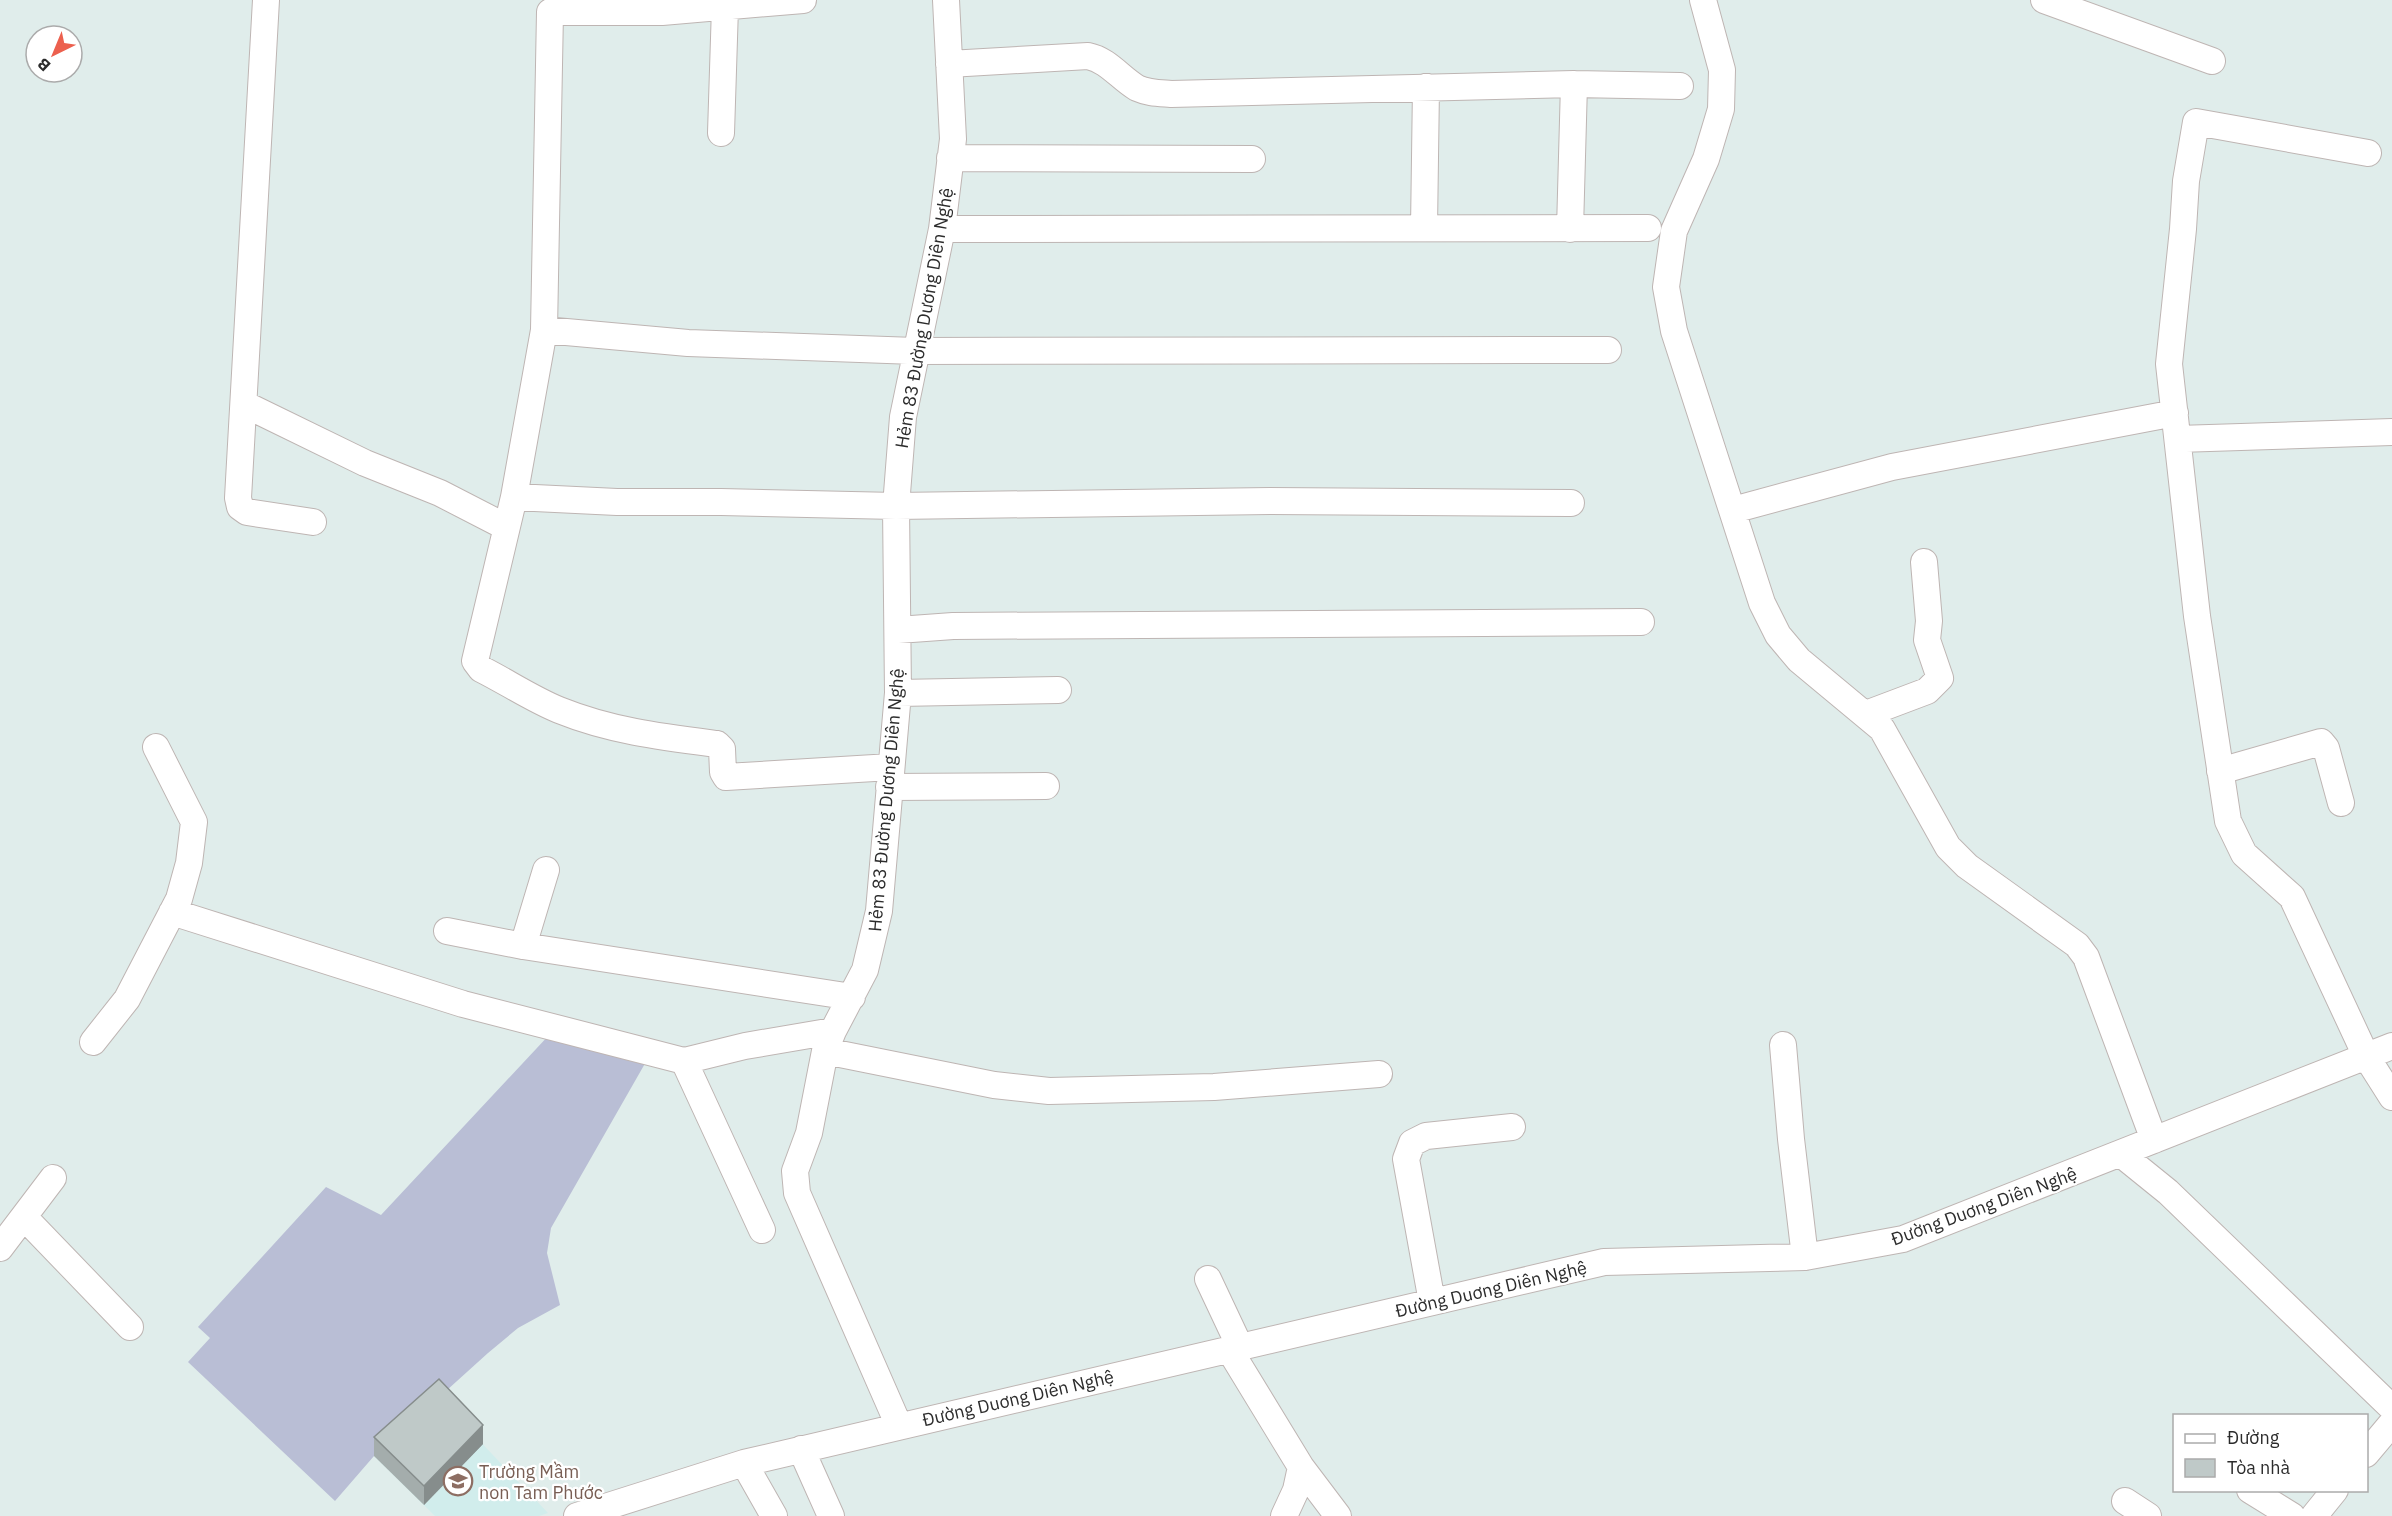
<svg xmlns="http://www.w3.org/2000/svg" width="2392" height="1516" font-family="'IBM Plex Sans',sans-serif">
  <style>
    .education { fill: #d1edec }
    .cemetery { fill: #b9bed5 }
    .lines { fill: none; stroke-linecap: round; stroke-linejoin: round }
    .minor-casing { stroke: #beb5b3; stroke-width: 28 }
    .minor { stroke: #fff; stroke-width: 26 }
    .wall { fill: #a4adac }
    .shaded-wall { fill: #868d8c }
    .building { fill: #bfc9c8; stroke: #868d8c; stroke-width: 1.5 }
    .labels { text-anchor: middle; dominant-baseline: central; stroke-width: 4.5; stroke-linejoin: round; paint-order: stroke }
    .street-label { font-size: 18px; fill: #2c2c2c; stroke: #fff }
    .education-label { font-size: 18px; fill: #785e54; stroke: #fff; text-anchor: start }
  </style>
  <rect width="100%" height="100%" fill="#e0edeb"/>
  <path class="education" d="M 439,1398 L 548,1513 L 539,1516 L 435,1516 L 374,1456 Z"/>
  <path class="cemetery" d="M 550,1034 L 647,1060 L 551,1228 L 547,1253 L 560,1305 L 518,1328 L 488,1353 L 374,1456 L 335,1501 L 188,1362 L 210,1338 L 198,1327 L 326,1187 L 381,1215 Z"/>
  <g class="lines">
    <g class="minor-casing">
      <path id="minor" d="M 266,0 L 238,498 L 240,507 L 247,512 L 313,522
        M 803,0 L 662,12 L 550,12 L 544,330 L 514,497 L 475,661 L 481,669 C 507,682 532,699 559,710 C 611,731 662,737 717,744 L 722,749 L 723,772 L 726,777 L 891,767
        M 1703,0 L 1722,70 L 1721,109 L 1706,159 L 1674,231 L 1666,287 L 1674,331 L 1762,603 L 1778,635 L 1799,660 L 1882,729 L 1948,847 L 1967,866 L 2077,945 L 2086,957 L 2154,1140
        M 2044,0 L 2212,61
        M 949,64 L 1088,56 C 1108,60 1120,78 1137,88 C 1148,93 1159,93 1171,94 L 1574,84 L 1680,86
        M 721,133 L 725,7
        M 2368,153 L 2196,122 L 2186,181 L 2183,229 L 2169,364 L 2197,616 L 2228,821 L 2244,854 L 2292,897 L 2366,1056 L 2392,1097
        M 950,158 L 1252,159
        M 1424,228 L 1426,87
        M 942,229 L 1648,228
        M 1570,229 L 1574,84
        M 544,330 L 688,343 L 915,351 L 1608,350
        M 244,404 L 365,463 L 440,493 L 506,527
        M 2178,439 L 2392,432
        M 514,497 L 617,502 L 721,502 L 896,506 L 1270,501 L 1571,503
        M 1733,510 L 1892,467 L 2175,413
        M 898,630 L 953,626 L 1641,622
        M 898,693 L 1058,690
        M 1866,714 L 1927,691 L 1940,678 L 1927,640 L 1929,621 L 1924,562
        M 2220,771 L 2321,742 L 2326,748 L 2341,803
        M 889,787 L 1046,786
        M 172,912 L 463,1004 L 684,1061 L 745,1046 L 833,1031
        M 447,931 L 523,946 L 852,997
        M 523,946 L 546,870
        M 93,1042 L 127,999 L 179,899 L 189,863 L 194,822 L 156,747
        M 1783,1045 L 1791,1139 L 1805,1257
        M 825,1051 L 994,1085 L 1049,1091 L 1214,1087 L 1379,1074
        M 684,1061 L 762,1230
        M 2121,1154 L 2168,1192 L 2392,1408
        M 24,1217 L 130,1327
        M 0,1248 L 53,1178
        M 1208,1279 L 1240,1347
        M 1432,1302 L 1406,1159 L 1412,1143 L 1426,1136 L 1512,1127
        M 1229,1349 L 1301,1467 L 1338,1516
        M 899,1426 L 797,1193 L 795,1171 L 809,1133 L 825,1051 L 833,1031 L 865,970 L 879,911 L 898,693 L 896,506 L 903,417 L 942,229 L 953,139 L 946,0
        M 801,1449 L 831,1516
        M 2366,1454 L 2392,1423
        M 744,1463 L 774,1516
        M 2250,1490 L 2292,1516
        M 2125,1501 L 2148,1516
        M 577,1516 L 744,1463 L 1604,1262 L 1805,1257 L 1903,1239 L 2392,1046
        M 1284,1516 L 1296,1490 L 1301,1467
        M 2314,1516 L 2335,1490"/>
    </g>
    <use href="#minor" class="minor"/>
  </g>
  <path class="wall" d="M 374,1437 L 483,1444 L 424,1505 L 374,1456 Z"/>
  <path class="shaded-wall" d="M 483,1425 L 483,1444 L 424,1505 L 424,1486 Z"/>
  <path class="building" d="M 439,1379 L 483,1425 L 424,1486 L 374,1437 Z"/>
  <defs>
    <g id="school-ring" transform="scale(1.5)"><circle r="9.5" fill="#fff" stroke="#8d6e63" stroke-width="1.5"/><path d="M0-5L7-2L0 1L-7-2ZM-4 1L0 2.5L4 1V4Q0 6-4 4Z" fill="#8d6e63"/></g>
  </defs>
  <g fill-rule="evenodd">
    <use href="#school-ring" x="458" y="1481"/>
  </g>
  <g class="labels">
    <g class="street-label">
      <text transform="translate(924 318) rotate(-80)">Hẻm 83 Đường Dương Diên Nghệ</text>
      <text transform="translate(886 800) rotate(-85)">Hẻm 83 Đường Dương Diên Nghệ</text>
      <text transform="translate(1984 1206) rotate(-20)">Đường Duơng Diên Nghệ</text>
      <text transform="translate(1491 1289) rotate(-13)">Đường Duơng Diên Nghệ</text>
      <text transform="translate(1018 1398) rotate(-13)">Đường Duơng Diên Nghệ</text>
    </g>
    <g class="education-label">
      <text x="479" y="1471">Trường Mầm<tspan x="479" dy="21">non Tam Phước</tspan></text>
    </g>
  </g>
  <rect x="2173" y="1414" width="195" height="78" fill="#ffffff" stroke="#ababab" stroke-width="1.5"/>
  <rect x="2185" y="1434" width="30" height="9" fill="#ffffff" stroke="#ababab" stroke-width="1.5"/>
  <text x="2227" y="1444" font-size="18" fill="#2c2c2c">Đường</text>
  <rect x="2185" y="1459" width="30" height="18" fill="#bfc9c8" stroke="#ababab" stroke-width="1.5"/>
  <text x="2227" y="1474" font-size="18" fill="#2c2c2c">Tòa nhà</text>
  <g transform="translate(54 54) rotate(223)"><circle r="28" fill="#ffffff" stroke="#ababab" stroke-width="1.5"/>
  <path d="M0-4.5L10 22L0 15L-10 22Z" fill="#ec604e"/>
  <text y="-9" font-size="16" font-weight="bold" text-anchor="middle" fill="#2c2c2c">B</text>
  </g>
</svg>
